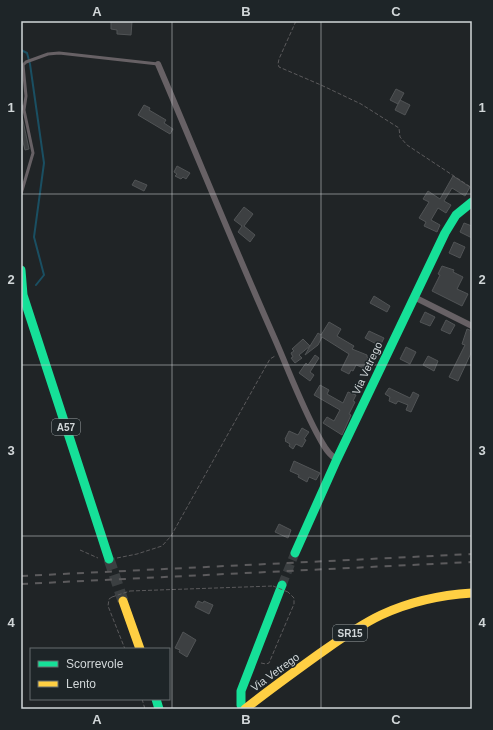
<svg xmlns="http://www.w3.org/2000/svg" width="493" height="730" font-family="Helvetica,sans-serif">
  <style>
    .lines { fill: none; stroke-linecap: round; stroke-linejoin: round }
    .stream { stroke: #1a4f62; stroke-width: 2 }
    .building { fill: #3d4042; stroke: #515456 }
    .secondary-tunnel { stroke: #3b3f41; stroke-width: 9; stroke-dasharray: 9 4.5; stroke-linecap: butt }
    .highway-tunnel { stroke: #3b3f41; stroke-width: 11; stroke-dasharray: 11 5.5; stroke-linecap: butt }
    .path { stroke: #5b5a5c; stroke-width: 1; stroke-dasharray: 4 2; stroke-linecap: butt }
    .lane { stroke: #676165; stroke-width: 3 }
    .street { stroke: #676165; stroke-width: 6 }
    .fast { stroke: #16e098; stroke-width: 9 }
    .slow { stroke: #ffcf43; stroke-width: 9 }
    .rail { stroke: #5c5b5d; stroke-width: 2; stroke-dasharray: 7 7; stroke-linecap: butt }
    .path-bridge { stroke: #5b5a5c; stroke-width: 1; stroke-dasharray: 4 2; stroke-linecap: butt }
    .grid { fill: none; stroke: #d1d6d8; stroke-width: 1; stroke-opacity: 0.55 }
    .labels { text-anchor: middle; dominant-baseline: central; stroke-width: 3; stroke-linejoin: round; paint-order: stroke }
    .shield { fill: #1e2528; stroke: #9ba1a3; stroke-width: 1 }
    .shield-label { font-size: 10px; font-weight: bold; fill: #d1d6d8 }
    .street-label { font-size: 11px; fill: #d1d6d8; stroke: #1e2528 }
    .neatline { fill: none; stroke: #d1d6d8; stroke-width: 1.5 }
    .grid-label { font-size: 13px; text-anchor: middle; font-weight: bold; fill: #d1d6d8 }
  </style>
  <rect width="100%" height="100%" fill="#202426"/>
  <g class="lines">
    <path class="stream" d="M 21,50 L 27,53 L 30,64 L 44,163 L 34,237 L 44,275 L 36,285"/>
  </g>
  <path class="building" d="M 111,21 L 132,21 L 131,35 L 117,34 L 117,30 L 111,29 Z
    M 396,89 L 404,93 L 398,104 L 390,100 Z
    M 400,100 L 410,105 L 405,115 L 395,110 Z
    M 144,105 L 150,108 L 149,110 L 166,120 L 164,123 L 173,129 L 170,134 L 138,115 Z
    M 21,116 L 22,116 L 29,149 L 25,150 L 22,138 L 21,138 Z
    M 177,166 L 190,173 L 186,179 L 183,177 L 181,179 L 175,176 L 177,174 L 174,172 Z
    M 453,176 L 470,187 L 465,196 L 452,188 L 444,201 L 451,205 L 446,213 L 438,208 L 431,220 L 440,225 L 437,232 L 424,226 L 426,222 L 419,218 L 429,202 L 423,199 L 428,191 L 440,199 Z
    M 135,180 L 147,185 L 144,191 L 132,185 Z
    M 244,207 L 253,214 L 244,226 L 255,235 L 250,242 L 238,232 L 242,226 L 234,220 Z
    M 464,223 L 472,226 L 472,238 L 460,232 Z
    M 454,242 L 465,247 L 460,258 L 449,253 Z
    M 442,266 L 454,270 L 453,272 L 463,277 L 457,289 L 468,294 L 462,306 L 432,291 L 440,275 L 438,274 Z
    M 374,296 L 390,306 L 387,312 L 370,303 Z
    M 425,312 L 435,317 L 430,326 L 420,322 Z
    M 446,320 L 455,325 L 450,334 L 441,330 Z
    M 329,322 L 341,329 L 337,336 L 354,346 L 352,349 L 367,355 L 367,357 L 373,360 L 369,370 L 356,365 L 353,371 L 351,370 L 349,374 L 341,370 L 349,354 L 322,337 L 318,345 L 305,355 L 310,346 L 299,355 L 302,358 L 295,363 L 291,358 L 293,357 L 291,353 L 294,351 L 292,349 L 303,339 L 310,346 L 318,333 L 321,335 Z
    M 467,329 L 472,331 L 472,351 L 458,381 L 449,377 L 465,345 L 462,344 Z
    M 369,331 L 384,338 L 380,346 L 365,338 Z
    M 406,347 L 416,352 L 410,364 L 400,359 Z
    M 315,355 L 319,358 L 310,372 L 314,375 L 310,381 L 299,373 L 306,363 L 308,365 Z
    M 428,356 L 438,361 L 434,371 L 423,365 Z
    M 320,385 L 329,390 L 327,394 L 343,403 L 348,392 L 356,395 L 353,401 L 355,402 L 349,414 L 351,415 L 342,435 L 323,423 L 327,417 L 334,421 L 340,410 L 314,395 Z
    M 389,388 L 410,398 L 413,392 L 419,395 L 411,412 L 406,410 L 408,405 L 398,401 L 396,404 L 389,401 L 390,397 L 385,394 Z
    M 302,428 L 309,432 L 304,439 L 306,440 L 302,447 L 296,444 L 293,449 L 289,446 L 290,444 L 285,441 L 286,440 L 285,439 L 289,431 L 298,435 Z
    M 294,461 L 320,473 L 316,480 L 309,477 L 307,482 L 298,477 L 299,475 L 290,471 Z
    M 279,524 L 291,530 L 288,538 L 275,532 Z
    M 198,601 L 203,603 L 204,601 L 213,605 L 209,614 L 195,607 Z
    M 183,632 L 196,640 L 187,657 L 179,652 L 180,650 L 175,648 Z"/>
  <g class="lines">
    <path class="secondary-tunnel" d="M 282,585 L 295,553"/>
    <path class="highway-tunnel" d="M 109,559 L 123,601"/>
    <path class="path" d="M 296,21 L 279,59 L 278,64 L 279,67 L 321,85 L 361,104 L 399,128 L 400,137 L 407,145 L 472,188
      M 80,550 L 98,558
      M 117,558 L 137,554 L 162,546 L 171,536 L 266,366 L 270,359 L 275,356
      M 130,591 L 273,586
      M 112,597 L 109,599 L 108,606 L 125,649
      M 261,663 L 266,664 L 269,663 L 294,604 L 294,598 L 288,592
      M 142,699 L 145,709"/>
    <path class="lane" d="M 21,105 L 24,110 L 33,153 L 21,194
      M 24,110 L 26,96 L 23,65 L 26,62 L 48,54 L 59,53 L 158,64"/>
    <path class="street" d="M 158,64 C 197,155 234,247 274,337 C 289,371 302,407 320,439 C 324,446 329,456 337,459
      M 414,297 L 472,326"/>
    <path class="fast" d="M 21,270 L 23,295
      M 21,289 L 109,559
      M 295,553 L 337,459 L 445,233 L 456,215 L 472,202
      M 156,699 L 159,709
      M 243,709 L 241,705 L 241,691 L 282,585"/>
    <path class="slow" d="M 123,601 L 140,649
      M 245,709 C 269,690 294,672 319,654 C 339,640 358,626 381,615 C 409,602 440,595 472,593"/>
    <path class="rail" d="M 21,576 L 472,554
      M 21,584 L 472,562"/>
    <path class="path-bridge" d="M 273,586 L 288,592
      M 112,597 L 130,591"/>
  </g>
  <path class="grid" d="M 172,21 L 172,709M 321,21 L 321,709M 21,194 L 472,194M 21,365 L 472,365M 21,536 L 472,536"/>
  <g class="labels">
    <g class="shield">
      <rect x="52" y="419" width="28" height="16" rx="3"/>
      <rect x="333" y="625" width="34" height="16" rx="3"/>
    </g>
    <g class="shield-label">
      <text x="66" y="427">A57</text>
      <text x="350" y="633">SR15</text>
    </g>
    <g class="street-label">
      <text transform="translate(367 368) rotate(-65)">Via Vetrego</text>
      <text transform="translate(275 672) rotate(-36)">Via Vetrego</text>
    </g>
  </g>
  <rect width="493" height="730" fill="none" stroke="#1e2528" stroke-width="44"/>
  <rect x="30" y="648" width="140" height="52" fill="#1e2528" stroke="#666c6e"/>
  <rect x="38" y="661" width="20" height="6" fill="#16e098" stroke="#666c6e"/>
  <text x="66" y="668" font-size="12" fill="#d1d6d8">Scorrevole</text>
  <rect x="38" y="681" width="20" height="6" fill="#ffcf43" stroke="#666c6e"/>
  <text x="66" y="688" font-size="12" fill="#d1d6d8">Lento</text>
  <rect x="22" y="22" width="449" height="686" class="neatline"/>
  <g class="grid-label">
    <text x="97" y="16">A</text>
    <text x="246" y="16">B</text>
    <text x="396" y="16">C</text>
    <text x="11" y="112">1</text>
    <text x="482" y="112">1</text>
    <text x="11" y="284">2</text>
    <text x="482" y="284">2</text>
    <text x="11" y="455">3</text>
    <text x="482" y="455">3</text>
    <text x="11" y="627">4</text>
    <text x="482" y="627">4</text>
    <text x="97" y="724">A</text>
    <text x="246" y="724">B</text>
    <text x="396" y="724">C</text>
  </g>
</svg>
